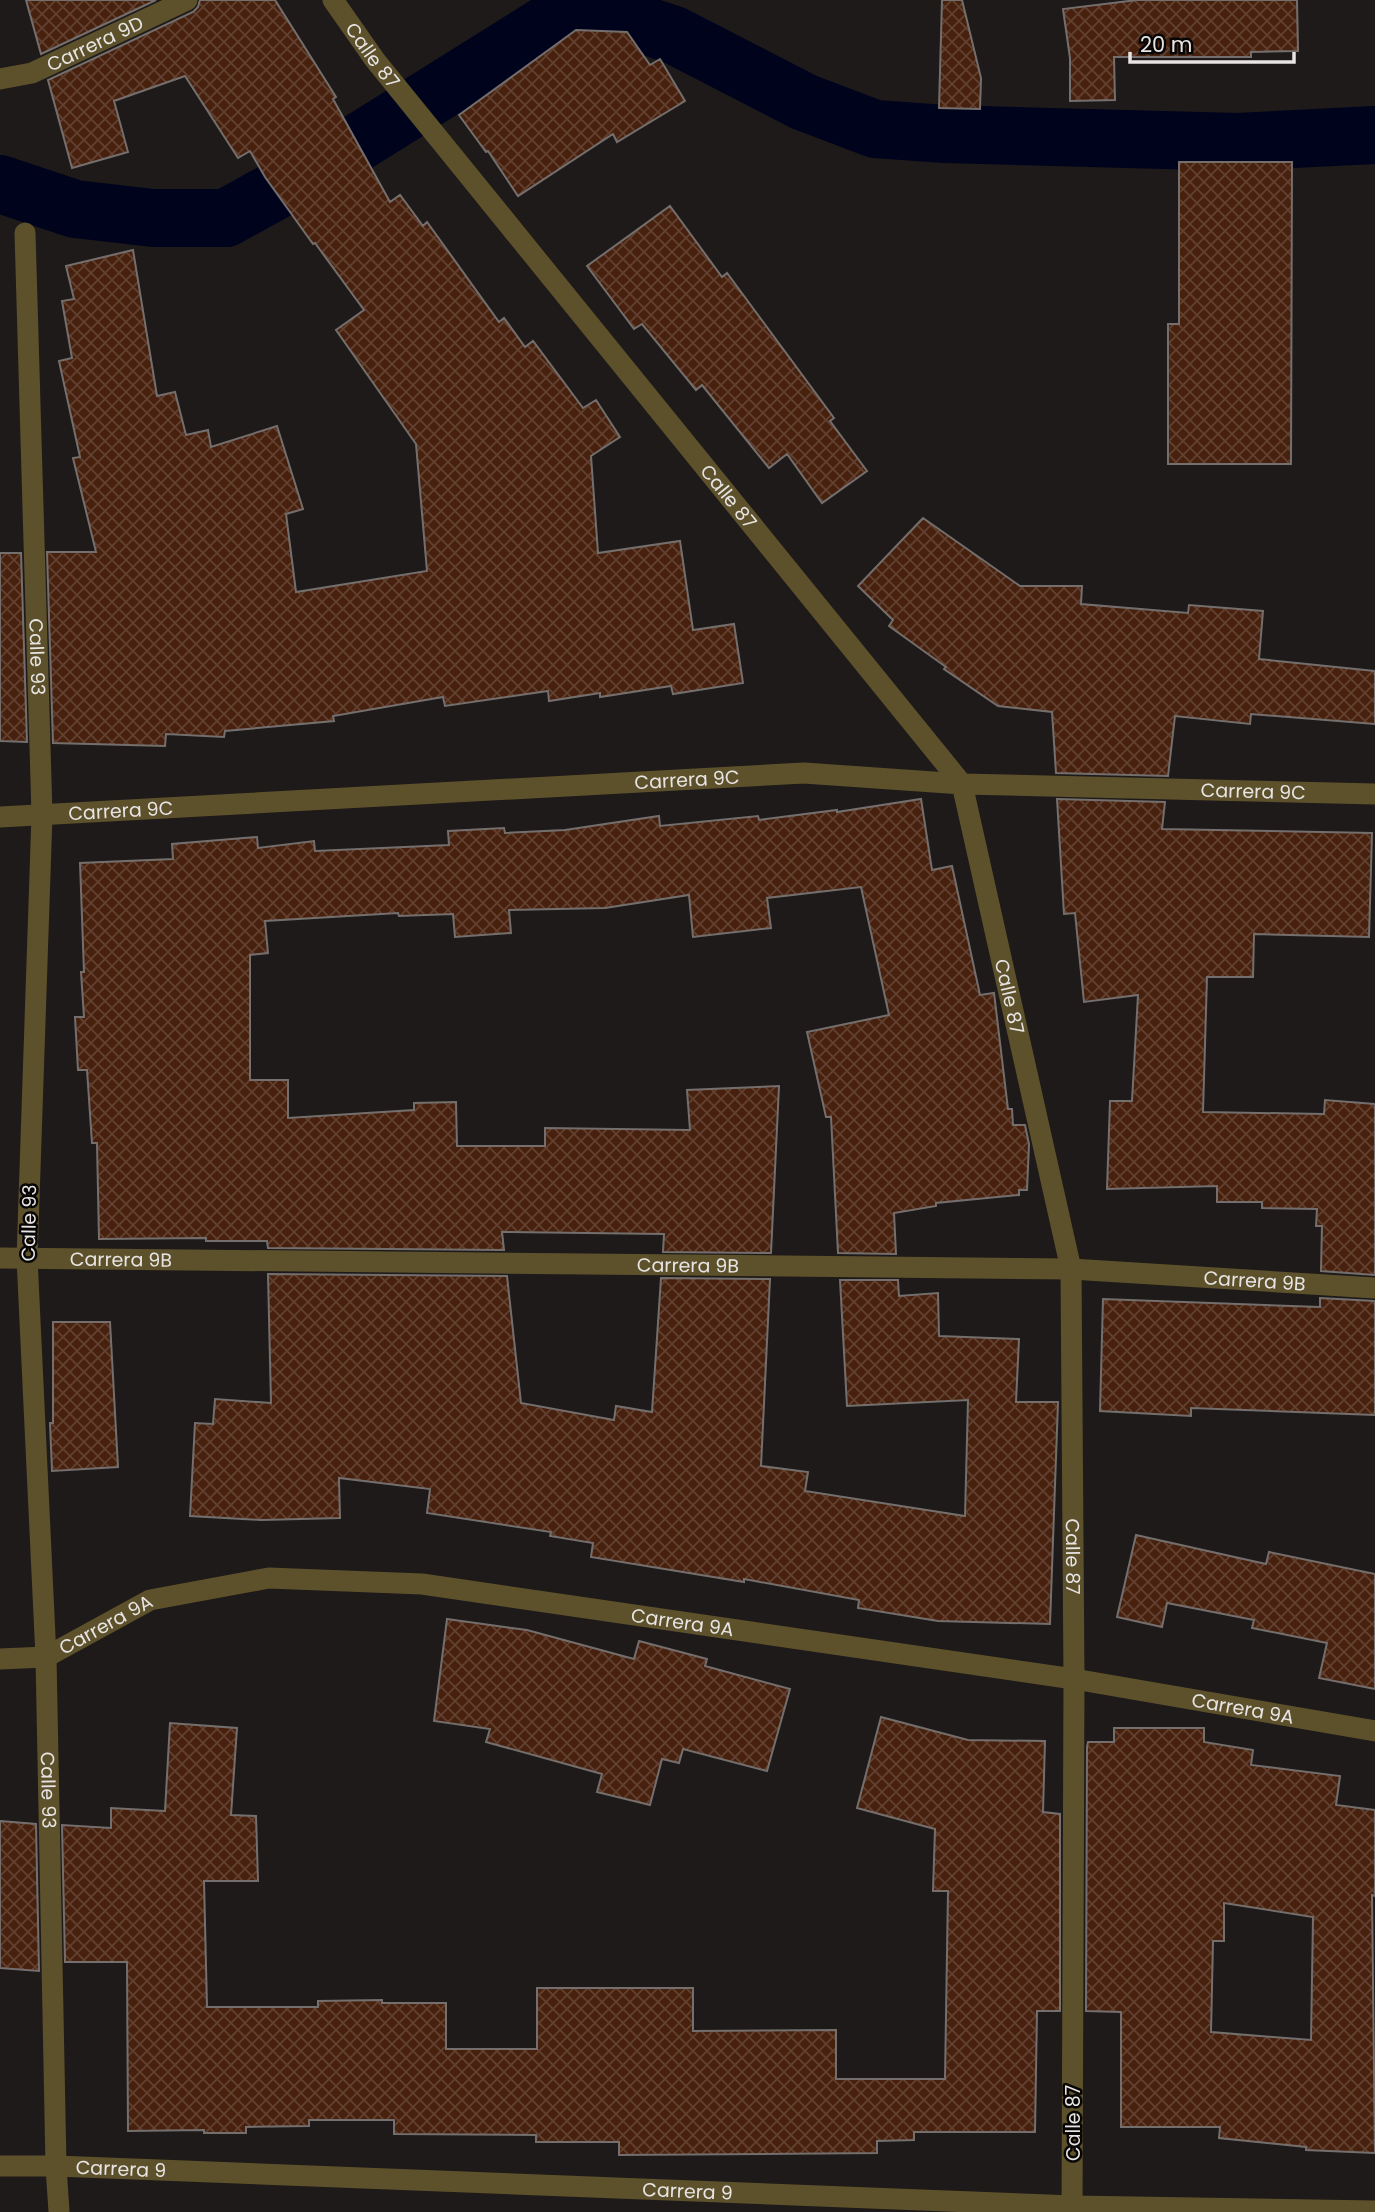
<svg xmlns="http://www.w3.org/2000/svg" width="1375" height="2212" font-family="Poppins,sans-serif">
  <style>
    .lines { fill: none; stroke-linecap: round; stroke-linejoin: round }
    .canal { stroke: #00031c; stroke-width: 58 }
    .building { fill: url(#building-cross-hatch); stroke: #746f6d; stroke-width: 2; fill-rule: evenodd }
    .minor { stroke: #5d512b; stroke-width: 21 }
    .labels { text-anchor: middle; dominant-baseline: central; stroke-width: 5; stroke-linejoin: round; paint-order: stroke }
    .street-label { font-size: 19px; fill: #e7e4e3; stroke: #070605 }
  </style>
  <defs>
    <pattern id="building-cross-hatch" width="8" height="8" patternUnits="userSpaceOnUse" patternTransform="scale(1.75)"><rect width="8" height="8" fill="#47210e"/><path d="M0 0l8 8M0 8l8-8" fill="none" stroke="#624131"/></pattern>
  </defs>
  <rect width="100%" height="100%" fill="#1e1a19"/>
  <g class="lines">
    <path class="canal" d="M 0,184 L 75,209 L 153,218 L 226,218 L 322,165 L 549,23 L 586,17 L 626,19 L 674,35 L 804,102 L 875,129 L 945,134 L 1237,142 L 1375,135"/>
  </g>
  <path class="building" d="M 26,0 L 156,0 L 41,54 Z
    M 200,0 L 275,0 L 336,97 L 333,99 L 390,202 L 400,195 L 423,226 L 427,222 L 499,322 L 504,318 L 525,347 L 533,341 L 583,408 L 596,400 L 620,437 L 591,456 L 598,553 L 680,541 L 693,630 L 734,624 L 743,683 L 673,694 L 671,686 L 600,697 L 600,693 L 549,701 L 548,691 L 445,706 L 443,697 L 333,716 L 334,721 L 225,731 L 224,737 L 166,734 L 165,746 L 53,743 L 47,552 L 96,552 L 73,458 L 80,457 L 59,361 L 72,358 L 62,301 L 74,299 L 66,266 L 133,250 L 157,396 L 175,392 L 186,435 L 208,430 L 211,447 L 277,426 L 303,509 L 286,514 L 296,592 L 427,571 L 416,444 L 336,330 L 364,310 L 315,243 L 313,244 L 265,177 L 250,151 L 238,158 L 185,76 L 114,101 L 128,152 L 72,168 L 48,80 L 193,12 L 198,7 Z
    M 942,0 L 962,0 L 981,78 L 980,109 L 939,108 Z
    M 1137,0 L 1297,0 L 1298,51 L 1251,52 L 1251,57 L 1114,57 L 1115,100 L 1070,101 L 1070,58 L 1063,9 Z
    M 576,30 L 627,32 L 650,65 L 660,59 L 685,101 L 617,142 L 613,134 L 518,196 L 488,151 L 486,152 L 459,115 Z
    M 1179,162 L 1292,162 L 1291,464 L 1168,464 L 1168,324 L 1179,324 Z
    M 670,206 L 722,277 L 727,273 L 834,418 L 830,421 L 867,471 L 822,503 L 787,454 L 769,468 L 702,385 L 696,390 L 642,324 L 634,329 L 587,266 Z
    M 923,518 L 1020,586 L 1082,586 L 1081,604 L 1188,613 L 1189,605 L 1263,611 L 1259,659 L 1375,671 L 1375,724 L 1251,714 L 1250,724 L 1175,716 L 1168,776 L 1056,773 L 1052,712 L 998,706 L 944,669 L 946,667 L 889,626 L 893,620 L 858,586 Z
    M 0,553 L 21,553 L 27,742 L 0,741 Z
    M 921,799 L 932,870 L 952,866 L 980,995 L 994,993 L 1008,1109 L 1012,1109 L 1013,1125 L 1025,1125 L 1029,1144 L 1027,1190 L 1019,1190 L 1019,1195 L 936,1203 L 936,1206 L 894,1213 L 896,1254 L 838,1253 L 831,1117 L 826,1117 L 807,1032 L 889,1015 L 861,887 L 767,898 L 771,928 L 693,937 L 689,895 L 605,908 L 509,910 L 511,933 L 455,937 L 453,914 L 399,916 L 398,913 L 265,921 L 268,953 L 250,955 L 250,1080 L 288,1080 L 288,1118 L 414,1110 L 414,1103 L 456,1102 L 457,1146 L 545,1146 L 545,1128 L 690,1130 L 687,1090 L 779,1086 L 771,1253 L 663,1252 L 664,1234 L 502,1232 L 504,1250 L 268,1248 L 267,1241 L 206,1241 L 206,1238 L 99,1239 L 97,1143 L 92,1143 L 87,1070 L 78,1070 L 75,1017 L 84,1017 L 81,972 L 84,972 L 80,863 L 173,859 L 172,844 L 257,837 L 258,848 L 314,841 L 315,851 L 449,845 L 448,831 L 504,828 L 505,833 L 565,830 L 659,816 L 660,826 L 758,816 L 759,820 L 837,810 L 837,812 Z
    M 1057,799 L 1165,802 L 1162,829 L 1372,833 L 1369,937 L 1254,934 L 1253,977 L 1207,977 L 1203,1112 L 1324,1114 L 1325,1100 L 1375,1104 L 1375,1275 L 1321,1271 L 1322,1226 L 1316,1226 L 1317,1209 L 1262,1208 L 1262,1202 L 1217,1202 L 1217,1186 L 1107,1189 L 1110,1101 L 1132,1101 L 1138,995 L 1084,1002 L 1075,913 L 1064,914 Z
    M 268,1274 L 507,1276 L 521,1403 L 614,1420 L 616,1406 L 652,1412 L 661,1278 L 770,1279 L 761,1466 L 808,1472 L 805,1491 L 965,1516 L 968,1400 L 847,1406 L 840,1280 L 898,1280 L 899,1296 L 938,1293 L 939,1336 L 1019,1339 L 1016,1402 L 1058,1402 L 1050,1624 L 938,1621 L 858,1608 L 859,1600 L 744,1579 L 744,1582 L 591,1557 L 593,1543 L 550,1536 L 551,1532 L 427,1513 L 430,1489 L 339,1478 L 340,1518 L 261,1520 L 190,1516 L 195,1423 L 213,1424 L 215,1399 L 271,1403 Z
    M 1320,1298 L 1375,1301 L 1375,1415 L 1191,1408 L 1191,1416 L 1100,1411 L 1103,1299 L 1320,1307 Z
    M 53,1322 L 110,1322 L 118,1467 L 52,1471 L 50,1423 L 53,1423 Z
    M 1136,1535 L 1266,1564 L 1269,1552 L 1375,1574 L 1375,1689 L 1319,1678 L 1327,1643 L 1252,1628 L 1254,1620 L 1167,1603 L 1162,1627 L 1117,1617 Z
    M 447,1619 L 527,1630 L 634,1659 L 639,1641 L 707,1659 L 705,1666 L 790,1689 L 767,1771 L 683,1749 L 679,1763 L 662,1759 L 650,1805 L 597,1792 L 602,1774 L 486,1742 L 490,1729 L 434,1721 Z
    M 881,1717 L 968,1740 L 1045,1741 L 1043,1812 L 1060,1814 L 1060,2011 L 1037,2011 L 1035,2132 L 914,2132 L 914,2140 L 877,2141 L 877,2153 L 619,2155 L 619,2142 L 536,2142 L 536,2135 L 394,2134 L 394,2120 L 309,2120 L 309,2126 L 246,2127 L 246,2133 L 204,2133 L 204,2130 L 128,2131 L 127,1962 L 65,1962 L 62,1825 L 111,1828 L 111,1808 L 165,1811 L 170,1723 L 237,1728 L 231,1815 L 256,1816 L 258,1881 L 204,1881 L 207,2007 L 318,2007 L 318,2001 L 382,2000 L 382,2003 L 446,2003 L 446,2049 L 537,2049 L 537,1988 L 693,1988 L 693,2031 L 836,2030 L 836,2079 L 945,2079 L 948,1891 L 933,1891 L 935,1829 L 857,1808 Z
    M 1114,1728 L 1204,1728 L 1204,1742 L 1253,1750 L 1251,1765 L 1340,1776 L 1336,1805 L 1375,1810 L 1375,1896 L 1372,1895 L 1375,2153 L 1306,2150 L 1306,2147 L 1219,2138 L 1220,2127 L 1121,2127 L 1121,2012 L 1086,2011 L 1087,1747 L 1088,1742 L 1114,1742 ZM 1224,1903 L 1313,1917 L 1311,2040 L 1211,2032 L 1213,1941 L 1224,1941 Z
    M 0,1821 L 36,1824 L 39,1971 L 0,1968 Z"/>
  <g class="lines">
    <g class="minor">
      <path id="s1" d="M 333,0 L 375,60 L 962,784 L 1071,1269 L 1074,1679 L 1072,2212"/>
      <path id="s2" d="M 0,79 L 32,73 L 187,0"/>
      <path id="s3" d="M 25,233 L 42,815 L 27,1258 L 46,1657 L 56,2166 L 59,2212"/>
      <path id="s4" d="M 0,817 L 804,773 L 962,784 L 1375,794"/>
      <path id="s5" d="M 0,1258 L 1071,1269 L 1375,1288"/>
      <path id="s6" d="M 0,1659 L 46,1657 L 150,1600 L 269,1578 L 422,1584 L 1074,1679 L 1375,1731"/>
      <path id="s7" d="M 0,2166 L 56,2166 L 1073,2206 L 1375,2211"/>
    </g>
  </g>
  <g class="labels">
    <g class="street-label">
      <text stroke="none"><textPath href="#s2" startOffset="102">Carrera 9D</textPath></text>
      <text stroke="none"><textPath href="#s1" startOffset="68">Calle 87</textPath></text>
      <text stroke="none"><textPath href="#s1" startOffset="635">Calle 87</textPath></text>
      <text stroke="none"><textPath href="#s3" startOffset="424">Calle 93</textPath></text>
      <text stroke="none"><textPath href="#s4" startOffset="688">Carrera 9C</textPath></text>
      <text stroke="none"><textPath href="#s4" startOffset="1255">Carrera 9C</textPath></text>
      <text stroke="none"><textPath href="#s4" startOffset="121">Carrera 9C</textPath></text>
      <text stroke="none"><textPath href="#s1" startOffset="1223">Calle 87</textPath></text>
      <text transform="translate(29 1223) rotate(-89)">Calle 93</text>
      <text stroke="none"><textPath href="#s5" startOffset="121">Carrera 9B</textPath></text>
      <text stroke="none"><textPath href="#s5" startOffset="688">Carrera 9B</textPath></text>
      <text stroke="none"><textPath href="#s5" startOffset="1255">Carrera 9B</textPath></text>
      <text stroke="none"><textPath href="#s1" startOffset="1790">Calle 87</textPath></text>
      <text stroke="none"><textPath href="#s6" startOffset="702">Carrera 9A</textPath></text>
      <text stroke="none"><textPath href="#s6" startOffset="114">Carrera 9A</textPath></text>
      <text stroke="none"><textPath href="#s6" startOffset="1269">Carrera 9A</textPath></text>
      <text stroke="none"><textPath href="#s3" startOffset="1558">Calle 93</textPath></text>
      <text transform="translate(1073 2123) rotate(-90)">Calle 87</text>
      <text stroke="none"><textPath href="#s7" startOffset="121">Carrera 9</textPath></text>
      <text stroke="none"><textPath href="#s7" startOffset="688">Carrera 9</textPath></text>
    </g>
  </g>
  <path d="M1130 52v10h164v-10" fill="none" stroke="#e7e4e3" stroke-width="3.5"/>
  <text x="1140" y="52" font-size="21" fill="#e7e4e3" stroke="#070605" stroke-width="5" paint-order="stroke">20 m</text>
</svg>
